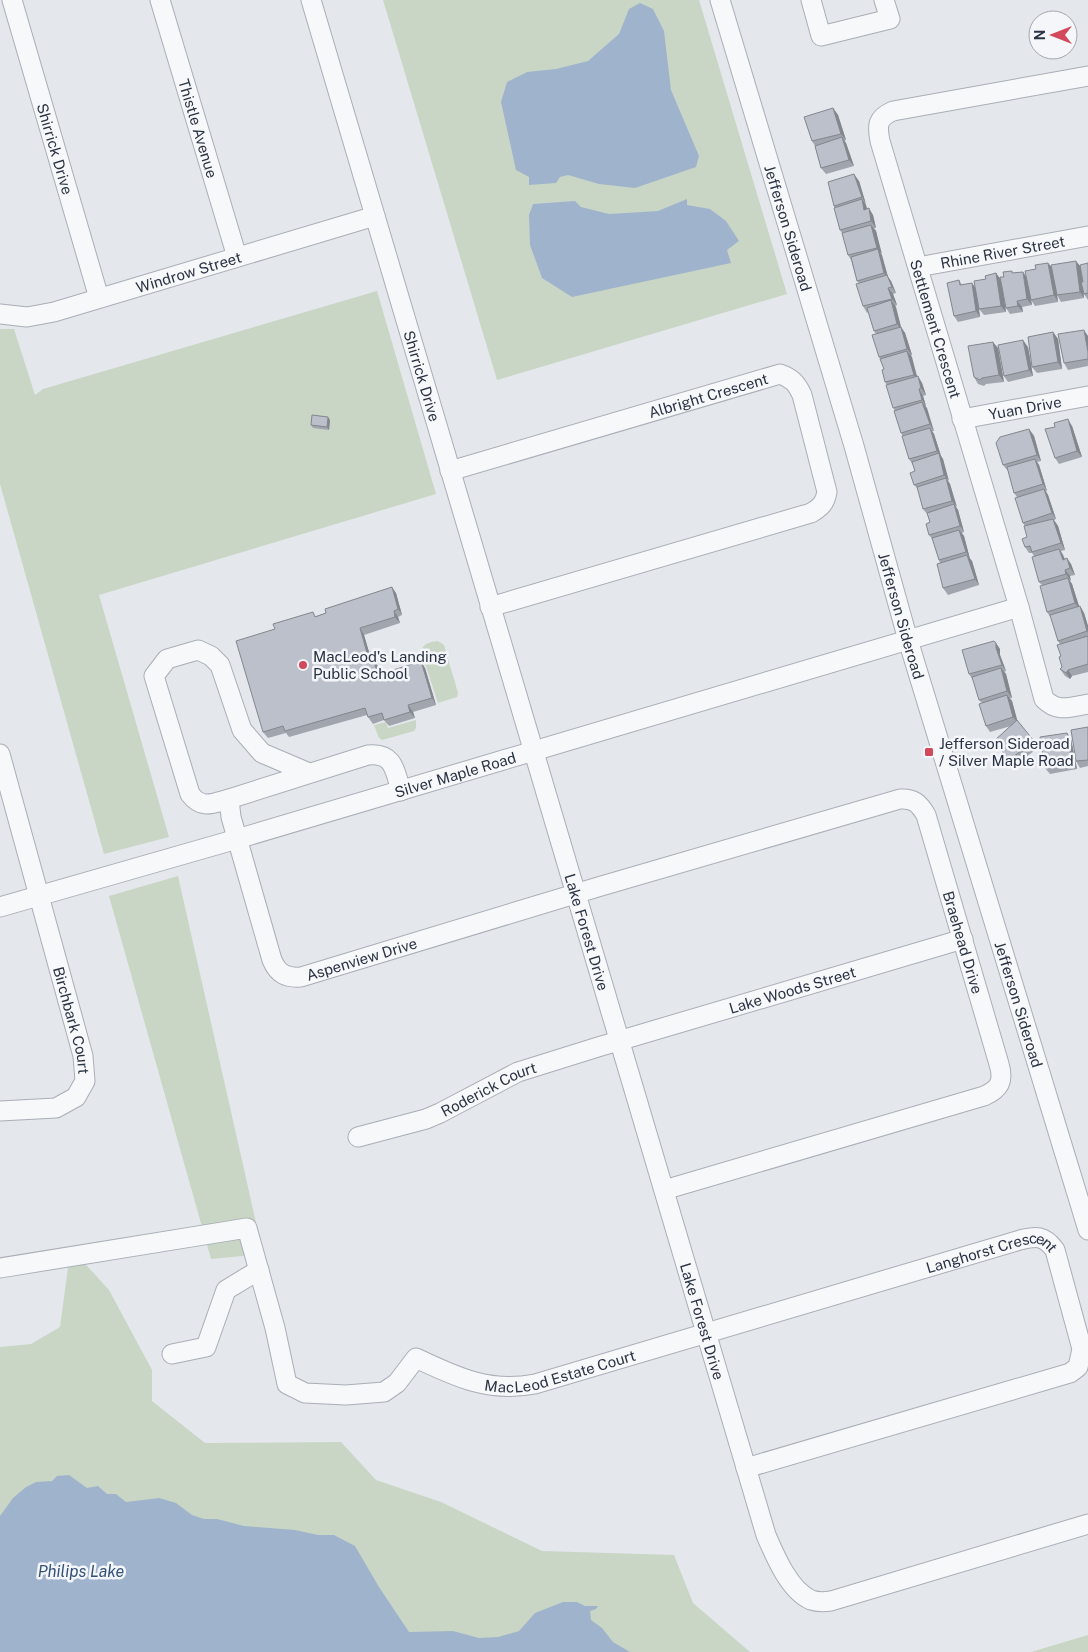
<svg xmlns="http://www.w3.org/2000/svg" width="1088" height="1652" font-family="'Public Sans',sans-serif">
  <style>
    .green { fill: #c9d6c5 }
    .water { fill: #9fb4cc }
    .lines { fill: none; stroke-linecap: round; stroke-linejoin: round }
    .minor-casing { stroke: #a9aeb7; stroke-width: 21 }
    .minor { stroke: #f7f8fa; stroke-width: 19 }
    .wall { fill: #a1a5ae }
    .shaded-wall { fill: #83868d }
    .building { fill: #bbc0ca; stroke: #83868d }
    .poi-dot { fill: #d1495b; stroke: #f4f6f9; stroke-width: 2 }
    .labels { text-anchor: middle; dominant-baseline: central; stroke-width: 5; stroke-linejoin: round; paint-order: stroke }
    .street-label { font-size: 15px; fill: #2b3445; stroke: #f4f6f9 }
    .poi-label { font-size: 15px; fill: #2b3445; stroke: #f4f6f9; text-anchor: start }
    .water-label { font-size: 16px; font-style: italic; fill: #34527a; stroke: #f4f6f9 }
  </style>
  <rect width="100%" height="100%" fill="#e4e7ec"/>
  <path class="green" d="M 383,0 L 699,0 L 787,294 L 497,380 Z
    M 377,291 L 436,494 L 99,595 L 169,837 L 104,854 L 0,484 L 0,329 L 14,329 L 35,395 L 43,389 Z
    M 438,641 L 444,645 L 458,693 L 457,697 L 438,703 L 421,651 C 424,643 430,642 438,641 Z
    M 416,720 L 416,728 L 414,731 L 382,740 L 379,738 L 374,725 L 386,722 L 388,728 Z
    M 178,876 L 263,1254 L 211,1259 L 109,896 Z
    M 78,1256 L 109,1290 L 152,1370 L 152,1401 L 205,1443 L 341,1442 L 376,1480 L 441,1502 L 542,1551 L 674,1555 L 693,1603 L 750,1652 L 608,1652 L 419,1642 L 0,1518 L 0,1347 L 31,1344 L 60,1327 L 69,1260 Z
    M 1088,1635 L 1088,1652 L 1031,1652 Z"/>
  <path class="water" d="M 640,3 L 653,9 L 664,31 L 671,90 L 699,156 L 696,167 L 635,188 L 599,184 L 568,175 L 560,177 L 556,183 L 529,185 L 529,177 L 516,170 L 501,102 L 507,82 L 527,72 L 556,69 L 588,61 L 619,34 L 629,9 Z
    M 687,199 L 687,205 L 710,209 L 726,221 L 739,241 L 727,250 L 731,263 L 572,297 L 542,278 L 530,245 L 529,215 L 533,204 L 575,201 L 581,207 L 609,214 L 658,211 Z
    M 69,1475 L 87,1488 L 98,1486 L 107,1494 L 116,1494 L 126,1502 L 159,1498 L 176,1503 L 192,1515 L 204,1519 L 217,1519 L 244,1526 L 295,1530 L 318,1535 L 334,1535 L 355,1546 L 379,1587 L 409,1632 L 453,1631 L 479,1638 L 498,1637 L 519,1631 L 535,1613 L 563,1602 L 577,1602 L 585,1606 L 598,1606 L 596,1609 L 590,1611 L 591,1620 L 602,1628 L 613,1642 L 630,1652 L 0,1652 L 0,1516 L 13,1498 L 26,1487 L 36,1482 L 52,1481 L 57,1476 Z"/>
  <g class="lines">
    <g class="minor-casing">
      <g id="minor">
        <path id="s1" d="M 12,0 L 99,298"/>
        <path id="s2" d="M 160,0 L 237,257"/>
        <path id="s3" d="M 311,0 L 766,1535 C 775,1556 789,1590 811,1600 C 817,1602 824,1602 831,1601 L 1088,1524"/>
        <path id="s4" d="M 720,0 L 854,446 L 908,640 L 1088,1230"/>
        <path d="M 811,0 L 821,36 L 890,19 L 884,0"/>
        <path id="s5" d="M 1088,76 L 893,111 C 877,118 877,125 880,141 L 1019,607 L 1044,699 C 1058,713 1070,707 1088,704"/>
        <path id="s6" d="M 918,267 L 1088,236"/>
        <path id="s7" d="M 0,314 L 27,317 L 54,312 L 375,216"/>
        <path id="s8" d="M 962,419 L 1088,396"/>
        <path id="s9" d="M 450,471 L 780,374 C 792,378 797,384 802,395 L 827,492 C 825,503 821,507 811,513 L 490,607"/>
        <path id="s10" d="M 0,754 L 83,1056 L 85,1081 L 76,1097 L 56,1108 L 0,1111"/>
        <path id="s11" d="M 401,791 C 395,771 394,752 368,755 L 229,799 L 231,817 L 272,960 C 278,974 286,978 301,977 L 598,887 L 900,799 C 913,798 919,803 926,815 L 999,1064 C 1004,1081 1000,1089 984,1096 L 664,1190"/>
        <path d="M 229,799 C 213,803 202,810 190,794 L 154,676 L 167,659 L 198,650 L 211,656 L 220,665 L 242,730 L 262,753 L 309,773"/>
        <path id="s12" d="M 0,907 L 237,839 L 1019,607"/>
        <path id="s13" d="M 358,1137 L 426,1119 L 440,1113 L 518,1072 L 598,1047 L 963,939"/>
        <path id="s14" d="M 0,1268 L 247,1228 L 275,1328 L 287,1384 L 305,1393 L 346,1395 L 384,1392 L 397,1383 L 416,1358 C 456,1377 489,1393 535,1384 L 1020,1240 C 1036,1236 1044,1235 1055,1250 L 1082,1349 L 1078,1367 L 1070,1373 L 746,1468"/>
        <path d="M 172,1354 L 206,1347 L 226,1290 L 259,1270"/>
      </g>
    </g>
    <use href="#minor" class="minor"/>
  </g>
  <path class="wall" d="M 833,108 L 838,115 L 846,140 L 844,141 L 846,143 L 854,166 L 826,174 L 821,168 L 815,146 L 812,141 Z
    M 859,181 L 867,209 L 873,215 L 876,228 L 874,228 L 876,231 L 881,254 L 888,277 L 891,281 L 896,293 L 893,294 L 897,305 L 895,306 L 901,327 L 905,333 L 912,355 L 911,356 L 917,376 L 922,383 L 926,395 L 923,396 L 926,406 L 925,407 L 934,431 L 932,431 L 934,434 L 941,456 L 943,459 L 948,481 L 950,484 L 956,507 L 958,510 L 964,532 L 962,533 L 964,536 L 970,559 L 972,561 L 979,585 L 948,595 L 943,588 L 940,563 L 939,560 L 933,540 L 929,535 L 930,522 L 928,515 L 923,509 L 918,489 L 914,485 L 915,471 L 913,465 L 909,459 L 903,436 L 901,433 L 887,385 L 885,382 L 884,369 L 880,359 L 879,357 L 876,334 L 874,331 L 868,312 L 867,313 L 863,306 L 859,283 L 857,281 L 851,260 L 848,255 L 842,233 L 840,230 L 834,206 Z
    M 1048,263 L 1052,268 L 1081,267 L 1088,263 L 1088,300 L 1084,294 L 1083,291 L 1084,298 L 1061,302 L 1057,295 L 1058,302 L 1035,306 L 1031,300 L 1029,292 L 1032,305 L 1022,307 L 1023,312 L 1010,314 L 1006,308 L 1004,277 L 1014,273 L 1023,272 L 1026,277 L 1036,269 Z
    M 996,273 L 1001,280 L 1006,312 L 984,315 L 979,309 L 977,296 L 980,317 L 958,322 L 954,316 L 959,280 L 962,285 L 972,283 L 976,289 L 986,279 Z
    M 1053,332 L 1058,339 L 1062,369 L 1037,373 L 1032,367 Z
    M 1088,336 L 1088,366 L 1068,370 L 1064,363 Z
    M 1028,347 L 1033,376 L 1008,382 L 1004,376 Z
    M 998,348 L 1004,382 L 986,384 L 984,386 L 978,384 L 974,377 Z
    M 330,420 L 329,430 L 313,428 L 311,425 Z
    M 1072,426 L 1082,457 L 1059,464 L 1055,458 Z
    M 1029,429 L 1034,436 L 1041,461 L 1037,462 L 1039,465 L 1047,491 L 1046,491 L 1048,495 L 1056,519 L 1054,520 L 1058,526 L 1065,550 L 1061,551 L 1065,559 L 1071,564 L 1075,575 L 1070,576 L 1070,581 L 1072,584 L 1079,607 L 1080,606 L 1084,613 L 1088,626 L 1088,672 L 1072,676 L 1070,679 L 1065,676 L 1060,669 L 1062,667 L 1060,644 L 1058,641 L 1051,618 L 1047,612 L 1042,585 L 1039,582 L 1034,556 L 1032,553 L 1029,553 L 1025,547 L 1027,537 L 1025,526 L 1023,523 L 1017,497 L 1014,493 L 1008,471 L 1003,465 Z
    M 396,593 L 402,615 L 398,617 L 400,623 L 364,635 L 369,652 L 371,652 L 375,658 L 380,674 L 425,668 L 436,705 L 413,712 L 415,718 L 389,726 L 384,720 L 373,724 L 368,717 L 367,715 L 289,737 L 286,733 L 268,738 L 263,732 L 316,616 Z
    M 1000,649 L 1000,655 L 1006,671 L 1004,672 L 1006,674 L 1012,698 L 1010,698 L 1012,701 L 1017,720 L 1038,748 L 1014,766 L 994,741 L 1011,726 L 990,732 L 986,726 L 982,703 L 979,700 L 973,680 L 969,674 Z
    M 1088,727 L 1088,766 L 1080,768 L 1076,761 Z
    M 1067,733 L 1071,739 L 1077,769 L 1050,774 L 1045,768 Z"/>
  <path class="shaded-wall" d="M 833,108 L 838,115 L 846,140 L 841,134 Z
    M 842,137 L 846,143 L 854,166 L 849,160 Z
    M 854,174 L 859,181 L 866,204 L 862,197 Z
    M 862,199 L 866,205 L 869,216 L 864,210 Z
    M 869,208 L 873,215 L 876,228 L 871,221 Z
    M 871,225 L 876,231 L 882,254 L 877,248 Z
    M 878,249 L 882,255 L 888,277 L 891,281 L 896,293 L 892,287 L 888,278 L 884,273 Z
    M 1076,261 L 1081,267 L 1084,298 L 1080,292 Z
    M 1048,263 L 1053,269 L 1058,302 L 1054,295 Z
    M 1023,272 L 1027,278 L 1032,305 L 1027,299 Z
    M 996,273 L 1001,280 L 1006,312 L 1001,306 Z
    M 972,283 L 976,289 L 980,317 L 976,311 Z
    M 888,288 L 893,294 L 897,305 L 892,299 Z
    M 891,300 L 896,307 L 901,327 L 905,333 L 912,355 L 907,349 L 902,330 L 897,324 Z
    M 1017,301 L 1022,307 L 1023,312 L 1018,306 Z
    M 1084,330 L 1088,336 L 1088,352 Z
    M 1053,332 L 1058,339 L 1062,369 L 1058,362 Z
    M 1023,340 L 1028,347 L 1033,376 L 1029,370 Z
    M 993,342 L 998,348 L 1004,382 L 999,375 Z
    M 907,351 L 912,357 L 918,381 L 914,375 Z
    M 918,376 L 922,383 L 926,395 L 921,388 Z
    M 919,389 L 923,396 L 926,406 L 922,400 Z
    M 922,402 L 927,408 L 934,431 L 930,424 Z
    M 328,417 L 330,420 L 329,430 L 327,427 Z
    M 1068,419 L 1072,426 L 1082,457 L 1077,451 Z
    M 930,428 L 934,434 L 941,456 L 943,459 L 949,481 L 944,475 L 939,455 L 937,451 Z
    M 1029,429 L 1034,436 L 1041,461 L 1037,455 Z
    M 1035,459 L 1039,465 L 1047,491 L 1043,484 Z
    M 946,478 L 950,484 L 957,507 L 952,501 Z
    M 1044,489 L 1048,495 L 1056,519 L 1052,513 Z
    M 954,504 L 958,510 L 964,532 L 960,526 Z
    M 1053,519 L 1058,526 L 1065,550 L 1061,543 Z
    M 959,530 L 964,536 L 970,559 L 966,552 Z
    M 1059,549 L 1063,555 L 1067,566 L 1063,560 Z
    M 967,555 L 972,561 L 979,585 L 975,579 Z
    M 1067,558 L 1071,564 L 1075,575 L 1070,568 Z
    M 1065,570 L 1070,576 L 1071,581 L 1066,574 Z
    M 1068,578 L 1072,584 L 1080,609 L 1075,603 Z
    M 392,587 L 396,593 L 402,615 L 398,609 Z
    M 1080,606 L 1084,613 L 1088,626 L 1088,633 L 1087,631 Z
    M 394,611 L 398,617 L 400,623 L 395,617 Z
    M 360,628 L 364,635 L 371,659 L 367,653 Z
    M 996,643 L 1000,649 L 1000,655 L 1006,671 L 1002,665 L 996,648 Z
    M 371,652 L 375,658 L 382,681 L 378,675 Z
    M 421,661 L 425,668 L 436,705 L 432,698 Z
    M 1001,668 L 1006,674 L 1012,698 L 1007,691 Z
    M 1068,670 L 1072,676 L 1070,679 L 1066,673 Z
    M 1007,695 L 1012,701 L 1018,723 L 1013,717 Z
    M 408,705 L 413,712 L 415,718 L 410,712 Z
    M 1067,733 L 1071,739 L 1077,769 L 1072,763 Z"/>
  <path class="building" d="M 833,108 L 841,134 L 812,141 L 804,117 Z
    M 842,137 L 849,160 L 821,168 L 815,146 Z
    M 854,174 L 862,197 L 834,206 L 828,182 Z
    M 862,199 L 864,210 L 869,208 L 871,221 L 840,230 L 834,208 Z
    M 871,225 L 877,248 L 848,255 L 842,233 Z
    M 878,249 L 884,273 L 857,281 L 851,257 Z
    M 1076,261 L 1080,292 L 1057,295 L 1051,265 Z
    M 1048,263 L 1054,295 L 1031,300 L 1025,271 L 1036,269 L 1035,265 Z
    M 1088,263 L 1088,293 L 1084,294 L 1081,282 L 1083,282 L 1080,265 Z
    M 1012,271 L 1012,273 L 1023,272 L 1027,299 L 1017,301 L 1018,306 L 1006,308 L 1000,277 L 1004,277 L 1003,272 Z
    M 996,273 L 1001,306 L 979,309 L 974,281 L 986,279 L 985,276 Z
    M 887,275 L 892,287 L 888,288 L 892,299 L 863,306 L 856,284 Z
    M 959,280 L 960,285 L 972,283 L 976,311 L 954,316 L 947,283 Z
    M 891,300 L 897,324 L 874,331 L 867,308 Z
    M 901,327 L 907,349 L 879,357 L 872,335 Z
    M 1084,330 L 1088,352 L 1088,359 L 1064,363 L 1058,334 Z
    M 1053,332 L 1058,362 L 1032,367 L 1028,337 Z
    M 1023,340 L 1029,370 L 1004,376 L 998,345 Z
    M 993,342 L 999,375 L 982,378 L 980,380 L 974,377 L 968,346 Z
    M 907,351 L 914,375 L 885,382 L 882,370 L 884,369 L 880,359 Z
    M 918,376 L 921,388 L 919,389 L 922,400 L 893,408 L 886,385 Z
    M 922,402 L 930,424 L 901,433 L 894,411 Z
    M 312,415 L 328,417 L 327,427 L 311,425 Z
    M 1068,419 L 1077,451 L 1055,458 L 1045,429 L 1055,427 L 1054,423 Z
    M 930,428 L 937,451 L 909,459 L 902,436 Z
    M 1029,429 L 1037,455 L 1003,465 L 996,443 L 1000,437 Z
    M 939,453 L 944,475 L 914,485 L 910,473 L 915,471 L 912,462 Z
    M 1035,459 L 1043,484 L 1014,493 L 1007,467 Z
    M 946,478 L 952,501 L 923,509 L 917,487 Z
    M 1044,489 L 1052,513 L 1023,523 L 1015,498 Z
    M 954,504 L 960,526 L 929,535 L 926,524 L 930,522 L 927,513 Z
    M 1053,519 L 1061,543 L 1032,552 L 1030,546 L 1025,547 L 1022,539 L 1027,537 L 1024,526 Z
    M 959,530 L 966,552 L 939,560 L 932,538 Z
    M 1059,549 L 1063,560 L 1067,558 L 1070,568 L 1065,570 L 1066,574 L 1039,582 L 1032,557 Z
    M 967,555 L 975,579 L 943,588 L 937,564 Z
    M 1068,578 L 1075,603 L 1047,612 L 1040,586 Z
    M 392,587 L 398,609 L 394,611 L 395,617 L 360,628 L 367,653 L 371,652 L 378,675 L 421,661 L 432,698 L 408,705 L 410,712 L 384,720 L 382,713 L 368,717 L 365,708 L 285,731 L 283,726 L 263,732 L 236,641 L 275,629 L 273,624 L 313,612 L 315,617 L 326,613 L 325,609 Z
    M 1080,606 L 1087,631 L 1058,641 L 1050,615 Z
    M 1088,636 L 1088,664 L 1068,670 L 1066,673 L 1060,669 L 1062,667 L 1059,657 L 1061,656 L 1057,645 Z
    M 994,641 L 996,643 L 996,648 L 1002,665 L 969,674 L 962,650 Z
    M 1001,668 L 1007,691 L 979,700 L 972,677 Z
    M 1007,695 L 1013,717 L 986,726 L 979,704 Z
    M 1017,720 L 1034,741 L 1009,760 L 994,741 Z
    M 1088,727 L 1088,760 L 1076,761 L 1071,730 Z
    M 1067,733 L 1072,763 L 1045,768 L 1040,737 Z"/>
  <g class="poi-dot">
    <circle cx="303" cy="665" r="5"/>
    <rect x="924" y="747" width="10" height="10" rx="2.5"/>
  </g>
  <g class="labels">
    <g class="street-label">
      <text stroke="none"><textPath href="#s2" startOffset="134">Thistle Avenue</textPath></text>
      <text stroke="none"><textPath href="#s1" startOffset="155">Shirrick Drive</textPath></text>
      <text stroke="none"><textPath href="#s4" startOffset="238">Jefferson Sideroad</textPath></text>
      <text stroke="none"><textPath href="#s6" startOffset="86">Rhine River Street</textPath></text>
      <text stroke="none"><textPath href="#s7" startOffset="195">Windrow Street</textPath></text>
      <text stroke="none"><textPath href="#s5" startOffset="431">Settlement Crescent</textPath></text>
      <text stroke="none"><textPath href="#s3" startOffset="392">Shirrick Drive</textPath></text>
      <text stroke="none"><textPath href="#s9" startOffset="269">Albright Crescent</textPath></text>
      <text stroke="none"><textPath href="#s8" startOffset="64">Yuan Drive</textPath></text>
      <text stroke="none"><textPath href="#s4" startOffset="642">Jefferson Sideroad</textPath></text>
      <text stroke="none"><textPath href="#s12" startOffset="474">Silver Maple Road</textPath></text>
      <text stroke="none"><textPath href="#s3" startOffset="972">Lake Forest Drive</textPath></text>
      <text stroke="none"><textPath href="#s11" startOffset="1195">Braehead Drive</textPath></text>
      <text stroke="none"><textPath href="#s11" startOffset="468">Aspenview Drive</textPath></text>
      <text stroke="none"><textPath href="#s13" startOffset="460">Lake Woods Street</textPath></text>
      <text stroke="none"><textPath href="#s4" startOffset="1048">Jefferson Sideroad</textPath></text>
      <text stroke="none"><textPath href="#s10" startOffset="276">Birchbark Court</textPath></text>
      <text stroke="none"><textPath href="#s13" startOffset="140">Roderick Court</textPath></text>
      <text stroke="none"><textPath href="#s14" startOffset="1159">Langhorst Crescent</textPath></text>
      <text stroke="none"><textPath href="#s3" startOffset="1378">Lake Forest Drive</textPath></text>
      <text stroke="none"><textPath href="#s14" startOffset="709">MacLeod Estate Court</textPath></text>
    </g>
    <g class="poi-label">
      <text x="313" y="656">MacLeod's Landing<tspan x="313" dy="17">Public School</tspan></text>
      <text x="939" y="743">Jefferson Sideroad<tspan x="939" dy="17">/ Silver Maple Road</tspan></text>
    </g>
    <g class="water-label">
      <text x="81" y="1571">Philips Lake</text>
    </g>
  </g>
  <g transform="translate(1053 35) rotate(270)"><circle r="24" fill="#f4f6f9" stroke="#a4a8b1"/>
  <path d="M0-4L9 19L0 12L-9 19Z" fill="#d1495b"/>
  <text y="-8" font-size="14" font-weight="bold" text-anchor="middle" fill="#2b3445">N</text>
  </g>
</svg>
